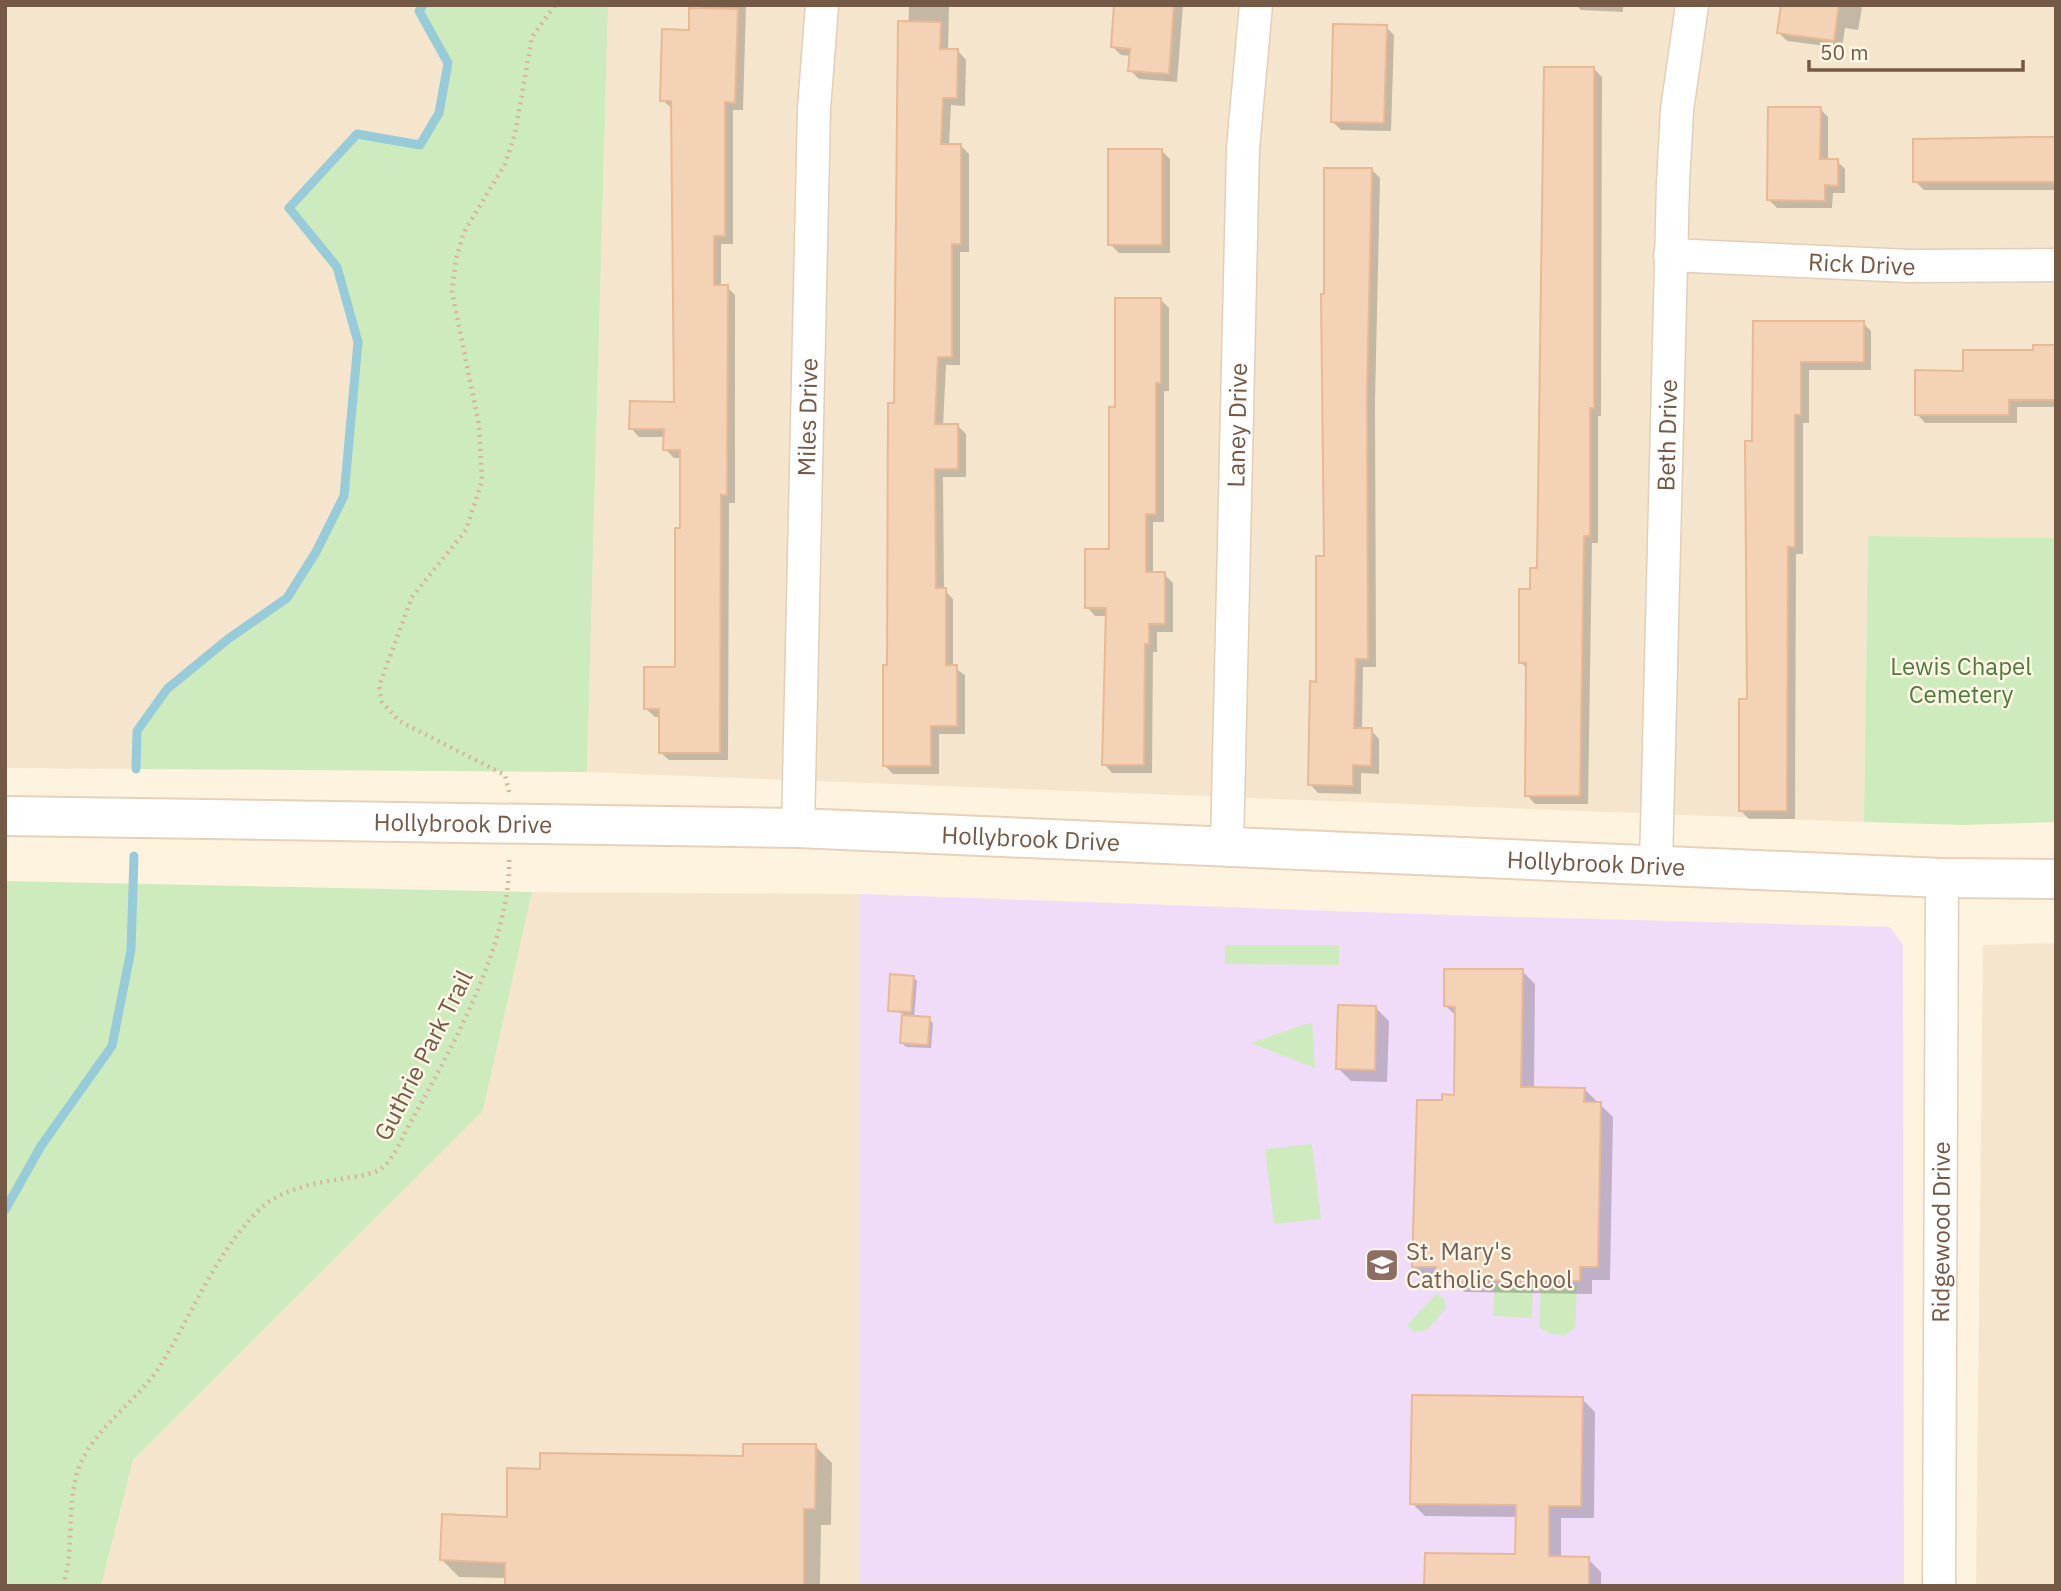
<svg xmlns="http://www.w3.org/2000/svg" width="2061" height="1591" font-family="'IBM Plex Sans',sans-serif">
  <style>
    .residential { fill: #f5e5cd }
    .education { fill: #f0dcf9 }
    .green { fill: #cdebbd }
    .shadow { fill: #0003 }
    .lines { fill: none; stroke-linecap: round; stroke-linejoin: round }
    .stream { stroke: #98cbd9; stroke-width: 9 }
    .building { fill: #f4d2b5; stroke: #e7b995; stroke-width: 2 }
    .street-casing { stroke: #e1cfba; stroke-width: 35 }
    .secondary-casing { stroke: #e7d1b8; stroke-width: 42 }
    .path { stroke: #d8b599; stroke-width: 4.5; stroke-dasharray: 2 5; stroke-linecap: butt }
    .street { stroke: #fff; stroke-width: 32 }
    .secondary { stroke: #fff; stroke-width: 38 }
    .labels { text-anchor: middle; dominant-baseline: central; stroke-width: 5; stroke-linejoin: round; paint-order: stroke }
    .street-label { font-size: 24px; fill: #745946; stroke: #fff7e6 }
    .park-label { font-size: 24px; fill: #4c7b3d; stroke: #fff7e6 }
    .education-label { font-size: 24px; fill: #785e54; stroke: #fff7e6; text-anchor: start }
  </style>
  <rect width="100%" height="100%" fill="#fdf3df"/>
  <path class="residential" d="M 5,5 L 423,5 L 419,11 L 448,63 L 439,113 L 420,145 L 357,134 L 289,208 L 337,267 L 358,342 L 344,496 L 316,552 L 287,598 L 228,639 L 167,689 L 137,731 L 136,769 L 5,768 Z
    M 608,5 L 2056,5 L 2056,538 L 1868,536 L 1864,822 L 587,772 Z
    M 532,892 L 860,894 L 860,1586 L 101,1586 L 133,1460 L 483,1111 Z
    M 2056,943 L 2056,1586 L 1976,1586 L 1983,945 Z"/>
  <path class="education" d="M 860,894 L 1446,915 L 1890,927 L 1903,945 L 1904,1586 L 860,1586 Z"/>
  <path class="green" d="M 424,5 L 608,5 L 587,772 L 136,769 L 137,731 L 167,689 L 287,598 L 344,496 L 358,342 L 337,267 L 289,208 L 357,134 L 420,145 L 439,113 L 447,63 L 419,11 Z
    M 1868,536 L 2056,538 L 2056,822 L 1963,825 L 1864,822 Z
    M 5,881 L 532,892 L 483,1111 L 133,1460 L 101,1586 L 5,1586 Z
    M 1225,945 L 1339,945 L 1339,965 L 1225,964 Z
    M 1312,1022 L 1315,1068 L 1251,1043 Z
    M 1312,1144 L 1321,1219 L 1274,1224 L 1265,1149 Z
    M 1541,1283 L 1577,1285 L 1575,1328 L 1565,1335 L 1550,1334 L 1539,1327 Z
    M 1495,1284 L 1533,1286 L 1532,1318 L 1493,1316 Z
    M 1437,1293 L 1444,1299 L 1446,1308 L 1427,1330 L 1414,1332 L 1407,1325 Z"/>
  <path class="shadow" d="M 701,5 L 746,5 L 743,110 L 733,110 L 733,244 L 721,244 L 721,287 L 727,287 L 735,295 L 735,503 L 729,503 L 728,760 L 669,760 L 660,752 L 660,717 L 655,717 L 646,709 L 676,668 L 682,458 L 674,458 L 665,449 L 665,437 L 639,437 L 631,428 L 676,403 L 672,108 L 662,100 Z
    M 909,5 L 949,5 L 948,51 L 958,51 L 966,60 L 965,106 L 951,105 L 949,146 L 961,146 L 969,154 L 969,252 L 960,252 L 960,365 L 946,365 L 943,426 L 958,426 L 966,434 L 966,477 L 943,477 L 944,590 L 953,599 L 953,667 L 965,675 L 965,734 L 939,734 L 939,774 L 893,774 L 885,766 Z
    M 1116,5 L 1183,5 L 1177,82 L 1139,79 L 1130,70 L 1131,56 L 1121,55 L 1113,47 Z
    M 1576,5 L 1623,5 L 1623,12 L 1581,10 Z
    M 1783,5 L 1859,5 L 1862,8 L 1858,30 L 1845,28 L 1842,48 L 1787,41 L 1779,33 Z
    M 1386,27 L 1394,35 L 1391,131 L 1341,130 L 1332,121 Z
    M 1594,69 L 1602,77 L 1601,416 L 1598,416 L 1598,543 L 1592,543 L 1588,804 L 1535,804 L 1527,795 L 1527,669 L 1521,662 L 1531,591 L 1539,570 Z
    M 1820,109 L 1828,117 L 1828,161 L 1837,161 L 1845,169 L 1845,193 L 1833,193 L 1832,208 L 1777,208 L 1769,200 Z
    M 2056,139 L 2056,190 L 1924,190 L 1915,181 Z
    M 1161,150 L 1170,159 L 1170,253 L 1119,253 L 1110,244 Z
    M 1372,170 L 1380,178 L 1375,402 L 1376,667 L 1363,667 L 1362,730 L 1371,730 L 1379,739 L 1379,774 L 1361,773 L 1361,794 L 1318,793 L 1310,784 L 1325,558 L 1326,296 Z
    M 1160,299 L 1169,308 L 1169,391 L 1164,391 L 1164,522 L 1153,522 L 1153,574 L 1164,574 L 1173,583 L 1173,632 L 1157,632 L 1157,652 L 1153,652 L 1152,773 L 1112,773 L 1104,764 L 1107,616 L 1095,616 L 1087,607 L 1111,551 L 1117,409 Z
    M 1754,323 L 1863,323 L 1871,331 L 1871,370 L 1809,370 L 1809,423 L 1803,423 L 1803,554 L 1796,554 L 1795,819 L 1749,819 L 1741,811 L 1748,701 Z
    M 2056,347 L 2056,407 L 2017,407 L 2017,423 L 1925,423 L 1917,414 L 1964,372 Z
    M 1522,971 L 1535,984 L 1534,1089 L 1584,1089 L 1613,1117 L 1610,1280 L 1592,1280 L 1592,1294 L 1465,1292 L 1445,1280 L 1427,1280 L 1414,1267 L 1444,1102 L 1455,1097 L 1457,1017 L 1446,1006 Z
    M 913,977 L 917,981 L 914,1018 L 929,1019 L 933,1023 L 931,1048 L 906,1047 L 902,1043 L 904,1014 L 890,1010 Z
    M 1376,1008 L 1389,1021 L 1387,1082 L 1351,1081 L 1338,1068 Z
    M 1582,1399 L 1595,1412 L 1594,1518 L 1561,1518 L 1561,1558 L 1588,1559 L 1601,1572 L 1601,1586 L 1426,1586 L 1516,1555 L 1518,1517 L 1425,1516 L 1412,1503 Z
    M 815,1446 L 832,1463 L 831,1525 L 821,1525 L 820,1586 L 506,1586 L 507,1578 L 459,1577 L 442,1560 L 508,1518 L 542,1470 L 744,1458 Z"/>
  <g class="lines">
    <path class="stream" d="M 136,769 L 137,731 L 167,689 L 228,639 L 287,598 L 316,552 L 344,496 L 358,342 L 337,267 L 289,208 L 357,134 L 420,145 L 439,113 L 448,63 L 419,11 L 423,5
      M 5,1210 L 41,1146 L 112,1046 L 131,950 L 134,856"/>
  </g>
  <path class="building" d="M 1114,5 L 1174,5 L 1169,74 L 1128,71 L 1130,49 L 1111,47 Z
    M 1781,5 L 1839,5 L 1834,41 L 1777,33 Z
    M 689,8 L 738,9 L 735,103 L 725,102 L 725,236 L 714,236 L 714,285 L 728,285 L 727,495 L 721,495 L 720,753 L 659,753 L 659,709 L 644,709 L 644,667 L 675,667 L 675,528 L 680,528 L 680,450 L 663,450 L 664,429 L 629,429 L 630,401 L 674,402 L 671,101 L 660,101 L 662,29 L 689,30 Z
    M 898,21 L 941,22 L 940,49 L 958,49 L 957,98 L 943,98 L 941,144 L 961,144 L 961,244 L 952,244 L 952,357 L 938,357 L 935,424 L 958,424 L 958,469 L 935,469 L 936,588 L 946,588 L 946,665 L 957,665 L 957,726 L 931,726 L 931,766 L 883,766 L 883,665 L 887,665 L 888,403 L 894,403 Z
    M 1333,24 L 1387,25 L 1384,123 L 1331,122 Z
    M 1544,67 L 1594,67 L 1594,408 L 1590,408 L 1590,536 L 1584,536 L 1580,796 L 1525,796 L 1526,663 L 1519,663 L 1519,589 L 1530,589 L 1530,568 L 1537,568 Z
    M 1768,107 L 1821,107 L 1820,159 L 1838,159 L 1838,186 L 1825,185 L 1825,201 L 1767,200 Z
    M 2032,137 L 2056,137 L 2056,182 L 1913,182 L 1913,139 Z
    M 1108,149 L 1162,149 L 1162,245 L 1108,245 Z
    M 1324,168 L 1372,168 L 1367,393 L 1368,659 L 1356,659 L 1354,728 L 1372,728 L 1371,766 L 1353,765 L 1353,786 L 1308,785 L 1310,681 L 1316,682 L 1316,556 L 1324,556 L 1321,294 L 1324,294 Z
    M 1115,298 L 1161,298 L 1161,383 L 1156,383 L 1156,514 L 1146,514 L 1146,572 L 1165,572 L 1165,624 L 1149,624 L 1149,644 L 1145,644 L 1144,765 L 1102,765 L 1106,608 L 1085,608 L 1085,549 L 1109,549 L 1109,407 L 1115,407 Z
    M 1753,321 L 1864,321 L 1864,362 L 1801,362 L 1801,415 L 1795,415 L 1795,547 L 1788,547 L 1787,811 L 1739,811 L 1739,699 L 1747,699 L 1745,441 L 1752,441 Z
    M 2033,345 L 2056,345 L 2056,400 L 2009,400 L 2009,415 L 1915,415 L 1915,370 L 1963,371 L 1963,350 L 2033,350 Z
    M 1444,969 L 1523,969 L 1521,1087 L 1585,1088 L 1584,1102 L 1601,1102 L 1598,1267 L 1580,1267 L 1580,1281 L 1450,1280 L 1450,1274 L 1436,1273 L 1436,1267 L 1412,1267 L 1417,1100 L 1442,1100 L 1442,1094 L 1454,1095 L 1455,1007 L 1444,1006 Z
    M 890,974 L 914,976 L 911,1012 L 888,1011 Z
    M 1338,1005 L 1376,1006 L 1375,1070 L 1336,1069 Z
    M 902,1015 L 930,1017 L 928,1045 L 900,1043 Z
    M 1412,1395 L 1583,1397 L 1581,1506 L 1549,1506 L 1549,1556 L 1589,1557 L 1589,1586 L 1424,1586 L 1425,1553 L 1515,1554 L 1516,1505 L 1410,1504 Z
    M 743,1444 L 816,1444 L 815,1509 L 804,1509 L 804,1586 L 505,1586 L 505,1563 L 440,1560 L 442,1514 L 507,1517 L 507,1468 L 540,1469 L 540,1453 L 743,1456 Z"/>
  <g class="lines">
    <g class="street-casing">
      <g id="street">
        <path id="s1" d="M 1670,255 L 1910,266 L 2056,265"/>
        <path id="s2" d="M 798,828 L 814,109 L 822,5"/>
        <path id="s3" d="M 1227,847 L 1243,148 L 1256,5"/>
        <path id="s4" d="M 1656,865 L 1673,183 L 1677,110 L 1692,5"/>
        <path id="s5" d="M 1939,1586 L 1942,878"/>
      </g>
    </g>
    <g class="secondary-casing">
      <g id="secondary">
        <path id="s6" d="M 5,816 L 798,828 L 1942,878 L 2056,879"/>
      </g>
    </g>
    <path class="path" d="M 509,792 L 505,775 L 399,721 L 382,702 L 379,686 L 412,597 L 466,530 L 482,481 L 479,425 L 452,292 L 456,259 L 464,232 L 505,164 L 515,134 L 532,37 L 555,5
      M 63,1586 C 76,1545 64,1499 82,1460 C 100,1424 138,1400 160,1366 C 192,1315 213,1258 255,1214 C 279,1188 315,1183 347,1178 C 358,1176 374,1175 383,1167 C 396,1156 404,1133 413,1118 C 453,1046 512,939 509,857"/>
    <use href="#street" class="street"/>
    <use href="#secondary" class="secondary"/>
  </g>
  <defs>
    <g id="school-square" transform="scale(1.75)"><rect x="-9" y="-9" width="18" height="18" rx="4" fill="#8d6e63" stroke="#fff7e6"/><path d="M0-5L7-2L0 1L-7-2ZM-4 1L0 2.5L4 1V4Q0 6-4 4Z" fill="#fff"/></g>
  </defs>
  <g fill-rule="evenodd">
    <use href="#school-square" x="1382" y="1265"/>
  </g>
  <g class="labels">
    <g class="street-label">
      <text stroke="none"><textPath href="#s1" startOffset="192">Rick Drive</textPath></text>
      <text stroke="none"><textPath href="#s2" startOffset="411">Miles Drive</textPath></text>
      <text stroke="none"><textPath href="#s3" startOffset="422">Laney Drive</textPath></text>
      <text stroke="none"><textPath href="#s4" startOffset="430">Beth Drive</textPath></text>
      <text stroke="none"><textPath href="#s6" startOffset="458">Hollybrook Drive</textPath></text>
      <text stroke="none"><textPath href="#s6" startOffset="1026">Hollybrook Drive</textPath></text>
      <text stroke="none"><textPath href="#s6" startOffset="1592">Hollybrook Drive</textPath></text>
      <text transform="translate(423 1055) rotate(-63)">Guthrie Park Trail</text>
      <text stroke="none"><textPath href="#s5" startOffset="354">Ridgewood Drive</textPath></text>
    </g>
    <g class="park-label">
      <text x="1961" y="666">Lewis Chapel<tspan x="1961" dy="28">Cemetery</tspan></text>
    </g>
    <g class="education-label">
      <text x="1406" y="1251">St. Mary's<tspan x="1406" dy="28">Catholic School</tspan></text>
    </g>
  </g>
  <rect width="2061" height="1591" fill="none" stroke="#745946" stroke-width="14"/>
  <path d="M1809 60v10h214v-10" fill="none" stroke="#745946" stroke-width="3.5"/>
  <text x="1820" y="60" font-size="21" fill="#745946" stroke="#fff7e6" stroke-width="5" paint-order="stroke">50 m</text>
</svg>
